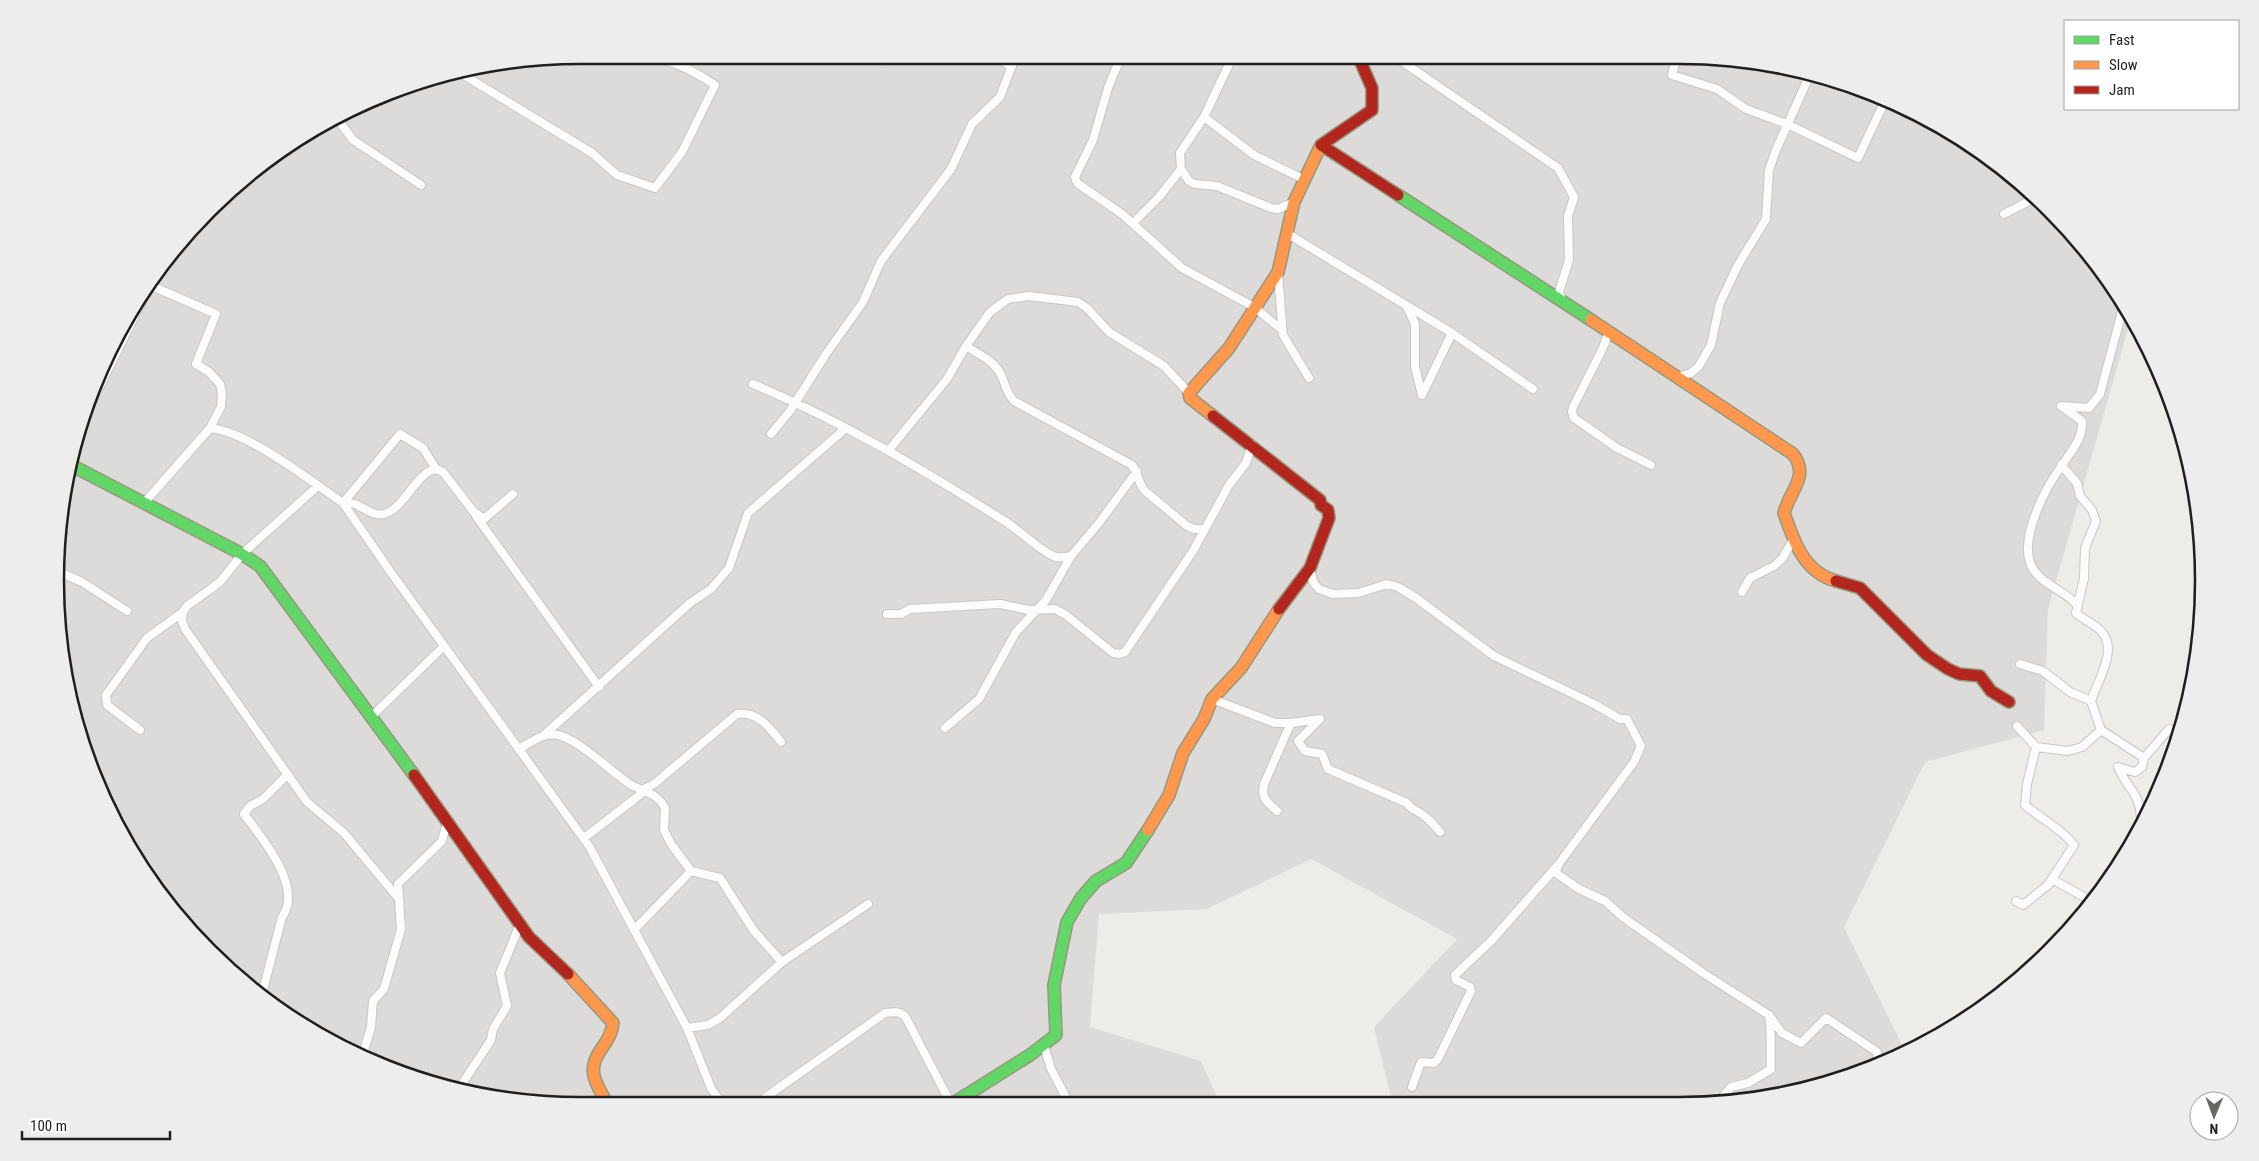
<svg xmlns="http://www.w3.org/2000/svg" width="2259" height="1161" font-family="'Roboto Condensed',sans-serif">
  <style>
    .residential { fill: #dddbd9 }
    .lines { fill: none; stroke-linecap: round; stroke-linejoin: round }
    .street-casing { stroke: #c6c6c4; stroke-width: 10 }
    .fast-casing { stroke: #96987f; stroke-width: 14 }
    .slow-casing { stroke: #96987f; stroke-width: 14 }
    .jam-casing { stroke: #96987f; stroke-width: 14 }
    .street { stroke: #fcfcfc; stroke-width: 8 }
    .fast { stroke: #63d668; stroke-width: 11 }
    .slow { stroke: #ff974d; stroke-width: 11 }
    .jam { stroke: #b3261e; stroke-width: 11 }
    .rim { fill: none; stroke: #1f1f1f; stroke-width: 2.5 }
  </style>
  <rect width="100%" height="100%" fill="#eeece8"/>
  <path class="residential" d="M 581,55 L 1713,56 L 1814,73 L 1911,109 L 1998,163 L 2073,234 L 2132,315 L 2048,609 L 2044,730 L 1925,762 L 1844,927 L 1905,1051 L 1880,1066 L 1747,1101 L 1392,1102 L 1374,1027 L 1457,939 L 1311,859 L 1207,909 L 1099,914 L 1090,1027 L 1201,1061 L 1220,1103 L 546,1105 L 445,1088 L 348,1052 L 261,998 L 209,952 L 144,873 L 109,813 L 73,717 L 59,649 L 56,546 L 65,478 L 95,379 L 143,289 L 186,234 L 260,164 L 318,125 L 411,83 L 478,65 Z"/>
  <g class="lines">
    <g class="street-casing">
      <path id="street" d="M 978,55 L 996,57 L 1007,64 L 1010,55
        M 1121,56 L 1108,88 L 1093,140 L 1075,177 L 1077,183 L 1122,214 L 1182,268 L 1254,307 L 1281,329
        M 1233,56 L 1204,117 L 1180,153 L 1181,169 L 1189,181 L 1195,184 L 1217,186 L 1271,208 L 1278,209 L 1294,202
        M 1394,56 L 1558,168 L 1574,197 L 1568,216 L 1569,260 L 1559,292 L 1563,302
        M 1677,56 L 1672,75 L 1717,89 L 1746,109 L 1787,124 L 1858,158 L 1883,105 L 1882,98
        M 883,61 L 896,55
        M 457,71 L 592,153 L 617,175 L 655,188 L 682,152 L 715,85 C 697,73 679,63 657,58 L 656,55
        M 336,117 L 353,140 L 421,185
        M 1204,117 L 1254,155 L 1303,179
        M 2004,214 L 2035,198
        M 1137,219 L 1159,197 L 1181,169
        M 1288,234 L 1452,333 L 1533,389
        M 1278,273 L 1283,335 L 1309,378
        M 1407,307 L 1415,324 L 1415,367 L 1422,395 L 1452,333
        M 1609,332 L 1602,350 L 1573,407 L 1572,412 L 1574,418 L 1617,448 L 1651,465
        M 966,346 C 978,354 993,360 1000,373 C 1006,383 1005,392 1014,401 L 1132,465 C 1138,473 1138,483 1145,491 L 1187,526 L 1194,529 L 1203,529
        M 1678,377 L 1691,373 L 1699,366 L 1711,345 L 1720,303 L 1738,265 L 1766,219 L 1769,170 L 1776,150 L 1811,72
        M 753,384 C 842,421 925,471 1006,522 C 1019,530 1044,554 1056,557 C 1061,558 1066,557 1071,556
        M 82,422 L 150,285
        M 210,428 C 249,432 309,480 343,503 L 392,574 L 589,846 L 687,1028 L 711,1088 L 722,1104
        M 771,434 L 790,411 L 826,354 L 863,302 L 881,261 L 951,169 L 972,124 L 1000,97 L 1016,55
        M 888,451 L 947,379 L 966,346 L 990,312 L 1008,299 L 1029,296 L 1078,302 L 1087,308 L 1109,332 L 1164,366 L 1189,393
        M 2061,465 L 2077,483 L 2080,496 L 2092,510 L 2096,521 L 2085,548 L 2084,578 L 2076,613 C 2084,620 2094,624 2101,631 C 2119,649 2097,682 2091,701
        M 318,486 L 243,553 L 220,582 L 187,606 L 183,612 L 182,621 L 185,629 L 307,802 L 344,833 L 399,899
        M 145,502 L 210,428 L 221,407 L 222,394 L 220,384 L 209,372 L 196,364 L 216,314 L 147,284
        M 343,503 C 361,500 370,520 387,513 C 406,505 417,472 436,469 L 443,472 L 473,511 L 484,519 L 513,494
        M 343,503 L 400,434 L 423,448 L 436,469
        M 476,516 L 599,687
        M 1310,568 L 1313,582 L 1319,589 L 1333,594 L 1358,593 L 1387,584 L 1398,587 L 1416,598 L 1494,656 L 1594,704 L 1620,719 L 1627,719 L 1641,746 L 1634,762 L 1558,865 L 1492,940 L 1455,975 L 1456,980 L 1470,987 L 1471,991 L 1438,1059 L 1434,1063 L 1421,1062 L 1412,1087
        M 57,571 L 82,582 L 127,611
        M 1742,592 L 1750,578 L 1774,566 L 1782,559 L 1793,540
        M 2077,605 C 2064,589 2040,585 2031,565 C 2019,537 2046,487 2062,465 C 2072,450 2083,439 2082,421 L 2061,406 L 2089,408 L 2100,394 L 2124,304
        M 887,614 L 901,614 L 910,609 L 1000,604 L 1029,610 L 1055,609 L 1066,615 L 1113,653 L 1120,654 L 1125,652 L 1193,551 L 1229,485 L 1246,463 L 1252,444
        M 2020,664 L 2043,671 L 2070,692 L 2091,701 L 2101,730 L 2144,758
        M 1212,699 L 1275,723 L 1291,723 L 1320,719 L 1298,741 L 1305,751 L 1322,754 L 1328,769 L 1407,803 C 1411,810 1417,810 1423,815 C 1430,820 1435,826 1440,832
        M 372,716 L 444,646
        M 2017,726 L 2036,747 L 2068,751 L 2082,747 L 2101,730
        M 945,728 L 979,699 L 1016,632 L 1046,600 L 1071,556 L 1099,523 L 1137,471
        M 140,730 L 107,705 L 106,695 L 147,638 L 183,612
        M 543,736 L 690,603 L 711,589 L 729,568 L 748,513 L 846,428
        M 519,749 C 531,742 544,732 558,735 C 580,740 611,772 631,785 C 645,792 657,793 665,808 L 664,830 L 671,844 L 691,871 L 720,878 L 754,931 L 782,962
        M 1277,811 C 1266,801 1261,799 1264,784 L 1291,723
        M 2147,818 L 2141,817 C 2140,794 2127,788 2118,767 L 2135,772 L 2142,767 L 2144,758 L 2169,729 L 2180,734
        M 584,838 L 641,794 L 644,789 L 654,784 L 737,714 C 758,711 769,727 781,742
        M 1558,865 L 1556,873 L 1579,889 L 1605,901 L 1624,918 L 1703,973 L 1769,1015 L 1782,1033 L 1801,1043 L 1826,1018 L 1877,1052 L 1878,1067
        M 2052,879 L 2091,901
        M 2016,901 L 2023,905 L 2048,885 L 2074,845 C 2062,829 2041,819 2025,805 L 2027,784 L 2036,747
        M 634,930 L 691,871
        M 261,998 L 282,917 C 304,887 261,837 244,814 L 250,806 L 263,799 L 288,774
        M 687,1028 L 708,1025 L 720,1018 L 782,962 L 868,904
        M 1044,1045 L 1051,1069 L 1069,1103
        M 362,1057 L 371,1027 L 373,1001 L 384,989 L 401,929 L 398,884 L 442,841 L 447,822
        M 458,1090 L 491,1040 L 493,1029 L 507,1006 L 500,973 L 520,924
        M 1718,1102 L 1731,1087 L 1748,1083 L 1771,1069 C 1770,1050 1772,1033 1769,1015
        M 756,1104 L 885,1013 C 893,1012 899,1011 905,1016 L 951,1104"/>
    </g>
    <g class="fast-casing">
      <path id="fast" d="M 1398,195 L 1591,320
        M 69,464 L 240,553 L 260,566 L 414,775
        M 952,1104 L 1030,1055 L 1056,1035 L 1054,985 L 1067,922 L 1081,898 L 1096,881 L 1126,863 L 1148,830"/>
    </g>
    <g class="slow-casing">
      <path id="slow" d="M 1591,320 L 1793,454 C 1810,476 1790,490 1784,513 C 1794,542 1804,572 1836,581
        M 1213,416 L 1190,398 L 1189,393 L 1229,348 L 1278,272 L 1294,202 L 1321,145
        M 1148,830 L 1169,795 L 1183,753 L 1204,719 L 1212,699 L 1241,668 L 1279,609
        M 568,974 L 613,1023 C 612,1033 608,1040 602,1048 C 585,1071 596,1083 608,1105"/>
    </g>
    <g class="jam-casing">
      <path id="jam" d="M 1358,56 L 1372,88 L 1372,110 L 1321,145 L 1398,195
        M 1213,416 L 1320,500 L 1321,505 L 1328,510 L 1329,518 L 1310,568 L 1279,609
        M 1836,581 L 1860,588 L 1927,655 L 1948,669 L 1959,674 L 1980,676 L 1991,691 L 2009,702
        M 414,775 L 529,937 L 568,974"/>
    </g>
    <use href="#street" class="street"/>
    <use href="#fast" class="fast"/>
    <use href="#slow" class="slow"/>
    <use href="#jam" class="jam"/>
  </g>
  <path d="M0 0H2259V1161H0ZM580 64H1679A516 516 0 0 1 2195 580V581A516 516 0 0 1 1679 1097H580A516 516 0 0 1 64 581V580A516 516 0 0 1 580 64Z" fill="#ededed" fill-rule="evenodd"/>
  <path class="rim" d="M580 64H1679A516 516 0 0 1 2195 580V581A516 516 0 0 1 1679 1097H580A516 516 0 0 1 64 581V580A516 516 0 0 1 580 64Z"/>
  <rect x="2064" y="20" width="175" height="90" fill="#ffffff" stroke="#a5a5a5"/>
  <rect x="2074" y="36" width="25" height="8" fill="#63d668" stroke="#a5a5a5"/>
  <text x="2109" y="45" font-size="15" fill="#1f1f1f">Fast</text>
  <rect x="2074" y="61" width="25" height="8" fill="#ff974d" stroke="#a5a5a5"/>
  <text x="2109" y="70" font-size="15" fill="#1f1f1f">Slow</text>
  <rect x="2074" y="86" width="25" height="8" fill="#b3261e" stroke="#a5a5a5"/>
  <text x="2109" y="95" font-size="15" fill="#1f1f1f">Jam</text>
  <g transform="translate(2214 1116) rotate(181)"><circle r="24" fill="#ffffff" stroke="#a5a5a5"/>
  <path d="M0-4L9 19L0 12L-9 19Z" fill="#676765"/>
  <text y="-8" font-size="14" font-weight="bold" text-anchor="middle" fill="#1f1f1f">N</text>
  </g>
  <path d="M22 1131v8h148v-8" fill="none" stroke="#1f1f1f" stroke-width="2.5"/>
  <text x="30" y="1131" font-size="15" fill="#1f1f1f" stroke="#ffffff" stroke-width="4" paint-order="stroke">100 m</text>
</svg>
